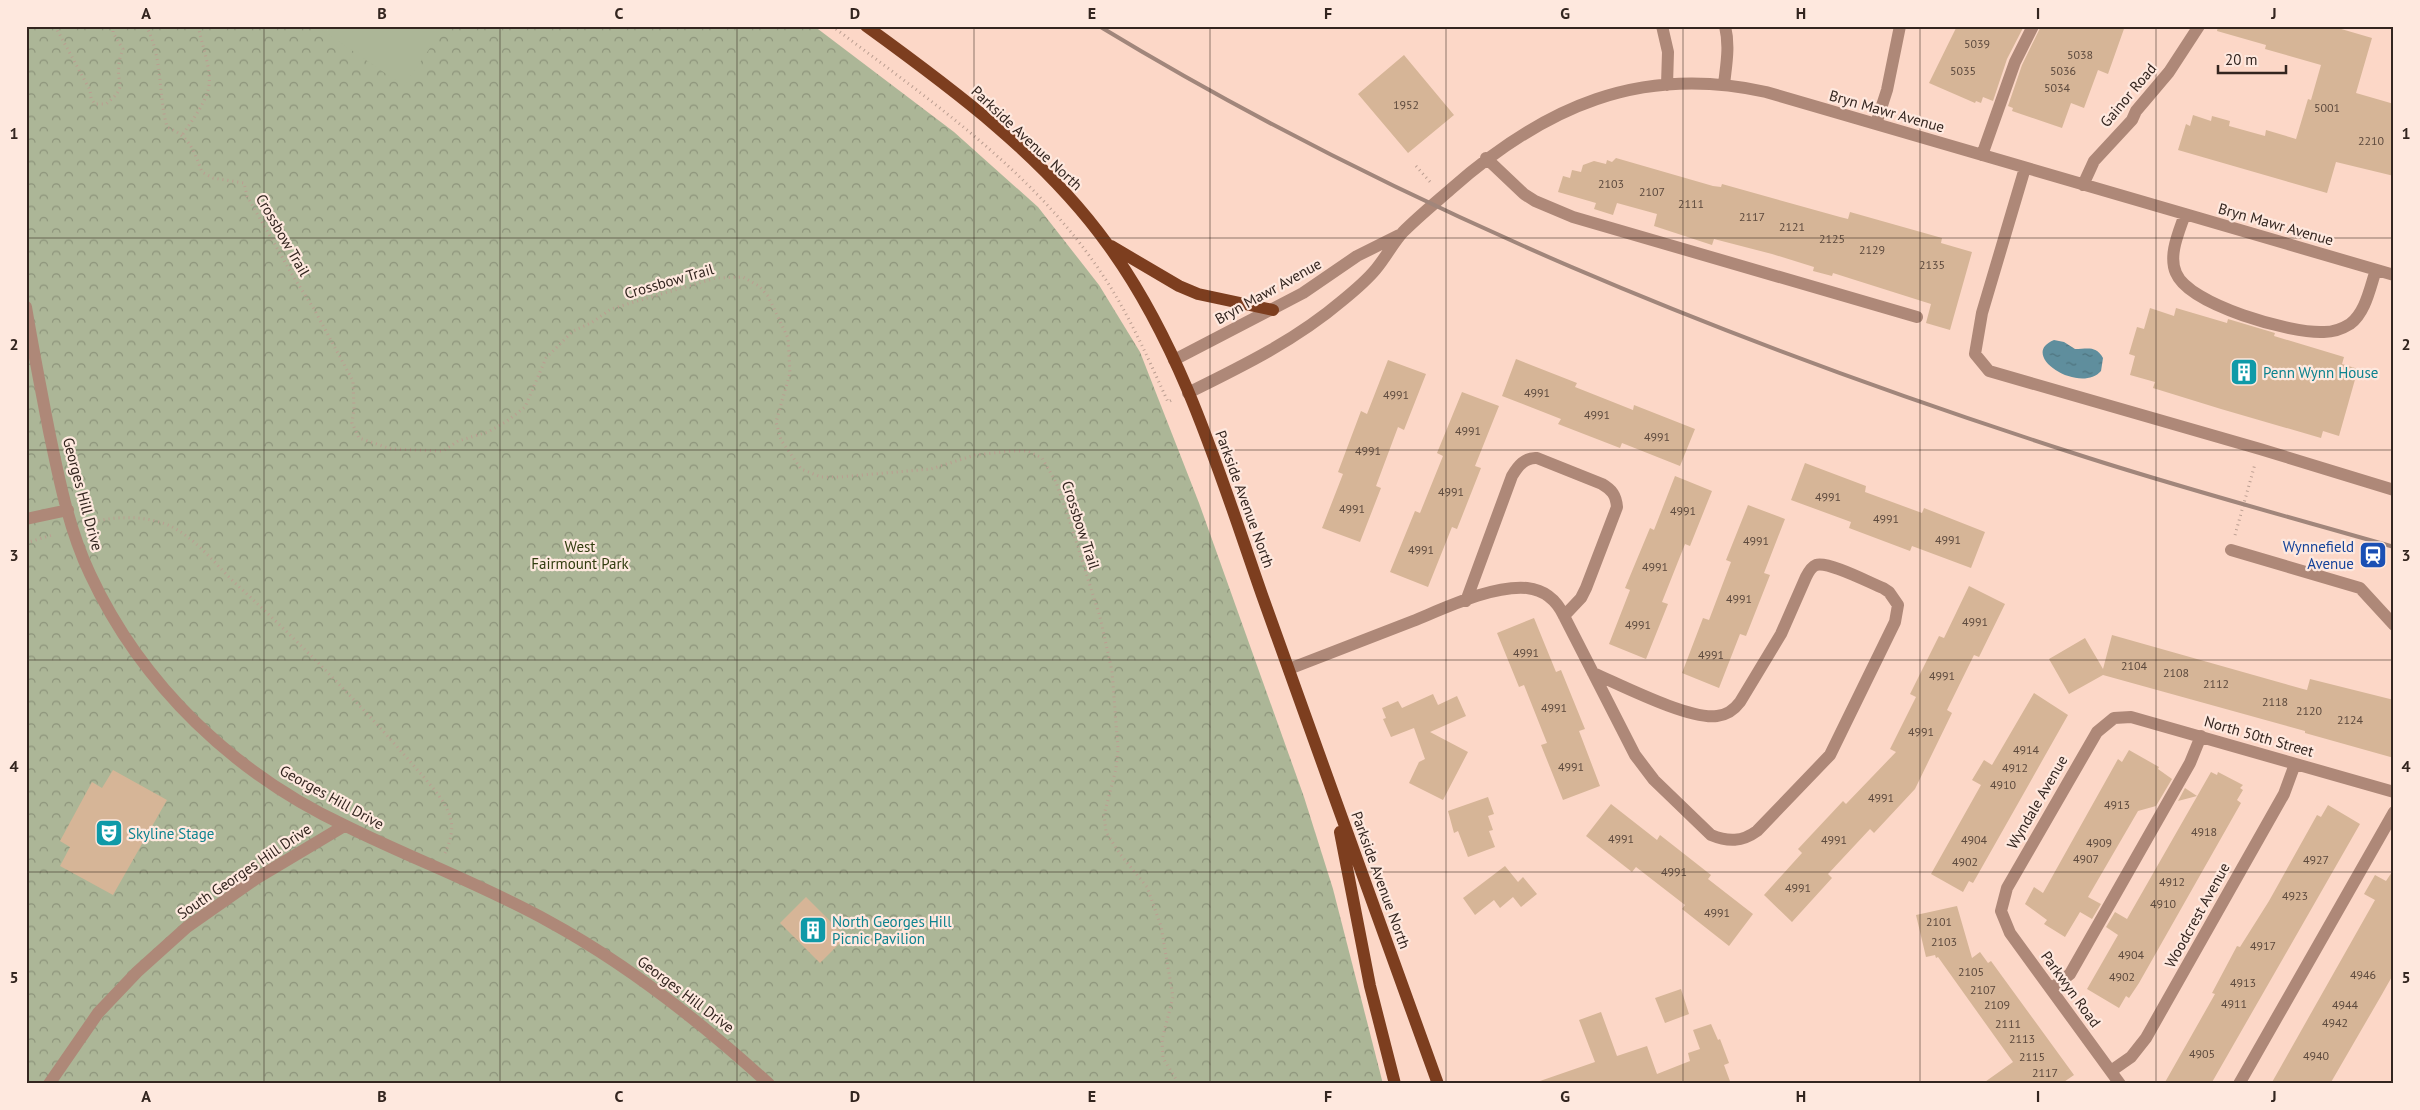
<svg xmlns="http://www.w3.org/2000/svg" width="2420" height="1110" font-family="'PT Sans',sans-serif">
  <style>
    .park { fill: url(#park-crowns) }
    .garden { fill: #acb697 }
    .water { fill: url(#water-ripples) }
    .building { fill: #d6b597 }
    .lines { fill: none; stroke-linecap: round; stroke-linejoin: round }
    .path { stroke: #bb9e91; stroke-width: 3; stroke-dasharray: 1 4; stroke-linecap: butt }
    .minor { stroke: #ae8878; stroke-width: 12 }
    .major { stroke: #7d3e1f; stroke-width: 12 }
    .rail { stroke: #a1867b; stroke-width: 4 }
    .grid { fill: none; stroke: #33251f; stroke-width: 1; stroke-opacity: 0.55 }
    .labels { text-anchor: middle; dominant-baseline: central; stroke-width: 4.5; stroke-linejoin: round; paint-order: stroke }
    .number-label { font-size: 12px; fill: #5c493d }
    .street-label { font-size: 15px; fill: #33251f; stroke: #fee8de }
    .culture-label { font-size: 15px; fill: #0d838f; stroke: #fee8de; text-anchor: start }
    .park-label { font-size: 15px; fill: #313c0e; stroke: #fee8de }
    .transit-label { font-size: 15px; fill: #164399; stroke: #fee8de; text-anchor: end }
    .neatline { fill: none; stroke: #33251f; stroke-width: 2 }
    .grid-label { font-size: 16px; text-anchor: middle; font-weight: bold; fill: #33251f }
  </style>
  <defs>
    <pattern id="park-crowns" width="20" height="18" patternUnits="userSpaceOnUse" patternTransform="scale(1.25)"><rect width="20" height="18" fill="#acb697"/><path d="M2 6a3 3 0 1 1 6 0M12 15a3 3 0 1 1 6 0" fill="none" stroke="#8d947b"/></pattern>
    <pattern id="water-ripples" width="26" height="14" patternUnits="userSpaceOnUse" patternTransform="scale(1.25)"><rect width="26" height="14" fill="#5f8e9d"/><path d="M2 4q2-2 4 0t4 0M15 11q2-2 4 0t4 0" fill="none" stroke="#4f747f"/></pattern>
  </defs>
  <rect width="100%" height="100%" fill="#fcd7c7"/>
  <path class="park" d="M 26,26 L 814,26 L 954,132 L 1038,207 L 1099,285 L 1140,352 L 1199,503 L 1304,797 L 1333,889 L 1383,1084 L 26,1084 Z"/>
  <path class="garden" d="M 316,26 L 445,26 L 404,86 Z"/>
  <path class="water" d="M 2054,340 L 2064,342 L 2075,349 C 2087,349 2096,345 2103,358 L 2101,371 C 2080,395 2017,355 2054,340 Z"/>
  <path class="building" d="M 1957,26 L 2024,26 L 2007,59 L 1993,101 L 1983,97 L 1981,103 L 1976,101 L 1975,103 L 1929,83 Z
    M 2041,26 L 2125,26 L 2108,74 L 2098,70 L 2084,108 L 2071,103 L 2062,128 L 2012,111 L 2013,108 L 2008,106 L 2022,65 Z
    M 2218,26 L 2331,26 L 2372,38 L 2356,93 L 2394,104 L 2394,176 L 2336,162 L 2327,193 L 2178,150 L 2186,124 L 2190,126 L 2193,115 L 2211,121 L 2212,116 L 2230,121 L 2229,126 L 2265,136 L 2266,130 L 2296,139 L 2308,99 L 2311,100 L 2321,65 L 2265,49 L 2266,45 L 2217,31 Z
    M 1404,55 L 1454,115 L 1408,153 L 1358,94 Z
    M 1616,158 L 1713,186 L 1721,187 L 1722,184 L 1840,217 L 1848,219 L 1850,212 L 1942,238 L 1941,243 L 1972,252 L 1950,330 L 1926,323 L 1931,304 L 1833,273 L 1832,276 L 1813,271 L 1814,267 L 1772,254 L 1714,239 L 1712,245 L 1654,226 L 1657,214 L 1617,203 L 1613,215 L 1594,209 L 1596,203 L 1558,192 L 1563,176 L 1570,178 L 1572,170 L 1581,172 L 1583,165 L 1594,161 L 1606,164 L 1607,160 L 1612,162 Z
    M 2150,308 L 2174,316 L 2176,308 L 2227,323 L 2228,319 L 2275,333 L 2274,336 L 2344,357 L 2342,364 L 2358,369 L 2339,436 L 2323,431 L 2321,438 L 2221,409 L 2153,388 L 2155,382 L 2130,375 L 2135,356 L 2129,354 L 2137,327 L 2144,329 Z
    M 1516,359 L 1577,383 L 1575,387 L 1633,410 L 1634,405 L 1695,429 L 1680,466 L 1622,443 L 1620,448 L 1558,424 L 1561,419 L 1502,396 Z
    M 1388,360 L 1426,374 L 1404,430 L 1398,427 L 1376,486 L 1381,488 L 1360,542 L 1322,528 L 1343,474 L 1338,472 L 1361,411 L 1367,414 Z
    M 1462,392 L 1499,406 L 1475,466 L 1481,468 L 1457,529 L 1452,527 L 1428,587 L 1390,572 L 1415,511 L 1420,513 L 1443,456 L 1437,453 Z
    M 1805,463 L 1866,486 L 1865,492 L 1922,513 L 1924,508 L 1985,532 L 1971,568 L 1912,546 L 1910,551 L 1849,528 L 1851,522 L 1791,500 Z
    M 1675,476 L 1712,491 L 1690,546 L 1685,544 L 1662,602 L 1668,604 L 1646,659 L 1609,644 L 1630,590 L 1625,588 L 1650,528 L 1654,530 Z
    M 1748,505 L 1785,519 L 1764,573 L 1770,575 L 1746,636 L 1740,634 L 1719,688 L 1682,673 L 1703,618 L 1709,620 L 1731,562 L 1726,560 Z
    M 1969,586 L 2005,604 L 1979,657 L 1974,655 L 1947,710 L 1952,713 L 1915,789 L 1874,833 L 1870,829 L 1828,874 L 1832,878 L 1792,922 L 1764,895 L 1802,853 L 1798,849 L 1843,801 L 1846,804 L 1896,752 L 1890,749 L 1916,697 L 1910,694 L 1939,636 L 1944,638 Z
    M 1534,618 L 1556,672 L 1561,670 L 1585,729 L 1579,731 L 1600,786 L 1563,800 L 1541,745 L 1547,743 L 1524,685 L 1519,687 L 1497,633 Z
    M 2112,635 L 2303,689 L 2307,690 L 2310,679 L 2394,700 L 2394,758 L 2305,733 L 2305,731 L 2103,675 L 2069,694 L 2049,659 L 2085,638 L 2103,669 Z
    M 2034,693 L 2068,715 L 1973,883 L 1969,881 L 1963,892 L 1931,874 L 1981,785 L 1972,780 L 1984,760 L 1992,765 Z
    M 1433,694 L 1438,705 L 1457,696 L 1466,716 L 1430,732 L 1468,752 L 1443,800 L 1409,783 L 1419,762 L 1425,759 L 1414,728 L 1391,737 L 1383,719 L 1386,718 L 1382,708 L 1398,701 L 1402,708 Z
    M 2129,750 L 2159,767 L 2158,769 L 2172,779 L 2156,806 L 2138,811 L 2088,897 L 2101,904 L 2092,919 L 2080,912 L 2065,937 L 2044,924 L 2047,920 L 2025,904 L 2034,887 L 2043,893 L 2118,759 L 2122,762 Z
    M 113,770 L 167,800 L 113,895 L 60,866 L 70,847 L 60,841 L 92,782 L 102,788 Z
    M 2211,772 L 2217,775 L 2218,772 L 2243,785 L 2240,788 L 2243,790 L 2237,800 L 2241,803 L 2139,983 L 2129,998 L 2126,996 L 2119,1008 L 2087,989 L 2118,935 L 2106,927 L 2115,912 L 2127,919 Z
    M 2185,788 L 2197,796 L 2178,801 Z
    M 1488,797 L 1494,814 L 1488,816 L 1493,830 L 1489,831 L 1495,847 L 1468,857 L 1458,831 L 1454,833 L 1448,811 Z
    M 1611,804 L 1657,840 L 1660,835 L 1711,875 L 1708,879 L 1753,914 L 1729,946 L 1682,909 L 1685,905 L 1636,867 L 1632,872 L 1586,836 Z
    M 2328,805 L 2360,824 L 2211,1084 L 2164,1084 L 2215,994 L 2212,993 L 2237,946 L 2240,947 L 2269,901 L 2317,815 L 2321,817 Z
    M 1505,866 L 1518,882 L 1523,877 L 1537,894 L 1521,907 L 1513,897 L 1500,908 L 1494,900 L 1475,915 L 1463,898 Z
    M 2394,869 L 2394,973 L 2381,996 L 2330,1084 L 2271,1084 L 2375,900 L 2364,894 L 2375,875 L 2386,881 Z
    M 806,897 L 846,937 L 820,963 L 780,923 Z
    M 1957,906 L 1972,958 L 1980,952 L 1988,963 L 1991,961 L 2074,1075 L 2061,1084 L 1982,1084 L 2013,1062 L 1938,957 L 1936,958 L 1935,955 L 1926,957 L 1916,915 Z
    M 1681,989 L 1689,1014 L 1665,1023 L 1655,998 Z
    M 1601,1012 L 1617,1056 L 1647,1046 L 1657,1074 L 1690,1061 L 1688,1053 L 1700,1049 L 1693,1030 L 1711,1024 L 1718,1040 L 1720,1039 L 1729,1063 L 1724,1065 L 1731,1084 L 1540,1084 L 1540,1081 L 1595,1062 L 1579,1020 Z"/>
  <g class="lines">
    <path class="path" d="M 55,26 L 90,90 L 91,98 L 95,104 L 106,104 C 129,85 116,86 119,65 C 119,60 121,54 123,49 L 113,33 L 113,26
      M 146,26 C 163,57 158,94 167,127 C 190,137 193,149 202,172 L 213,178 L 244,183 L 247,196 L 293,276 L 314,309 L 353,381 L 354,409 L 352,423 L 359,438 L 391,449 L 443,451 L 458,441 L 488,432 L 507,421 L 525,407 L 546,358 L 573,331 L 591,323 L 611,309 L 634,302 L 716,278 L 743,277 L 759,286 L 768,296 L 788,338 L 790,373 L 776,422 L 781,440 L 801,469 L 821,477 L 839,477 L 931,469 L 975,455 L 1011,451 L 1028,451 L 1042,458 L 1056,482 L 1070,522 L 1100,617 L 1112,671 L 1118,749 L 1116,769 L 1104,815 L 1106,832 L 1120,854 L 1147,887 L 1161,926 L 1173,997 L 1162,1040 L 1163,1058 L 1179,1084
      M 832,26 C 928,99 1032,170 1100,271 C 1128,312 1147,356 1168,402 L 1172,400
      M 183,134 C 219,83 212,84 198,26
      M 1416,166 L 1432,184
      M 89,523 C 113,516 144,515 168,525 C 195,537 215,564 236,584 C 306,648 372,716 433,788 C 451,811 458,825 445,853
      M 2235,535 L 2255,464
      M 26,543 L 52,535"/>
    <path class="minor" d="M 1662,26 L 1668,52 L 1667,85
      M 1724,85 C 1726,65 1730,47 1725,26
      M 1876,124 L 1887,90 L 1900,26
      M 1982,155 L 2015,62 L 2033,26
      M 1486,158 L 1524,194 L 1535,201 L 1573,217 L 1917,317
      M 2025,168 L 1982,313 L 1975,354 L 1989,371 L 2260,449 L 2394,490
      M 2083,185 L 2094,161 L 2132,120 L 2136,111 L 2169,72 L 2199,26
      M 2185,214 C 2179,232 2168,255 2176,273 C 2189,305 2292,334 2324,332 C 2333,332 2342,329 2350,324 C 2366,312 2370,287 2376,270
      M 26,307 C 33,349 41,390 49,431 C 59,479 69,530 90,574 C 142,686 235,774 346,826 C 413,859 483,885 548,921 C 629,965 701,1022 769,1084
      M 1174,360 L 1303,293 L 1357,256 L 1399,235
      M 1188,393 C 1243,366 1296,340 1343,300 C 1354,291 1367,280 1376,269 C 1386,257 1393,243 1403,232 C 1418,217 1435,203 1451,189 C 1544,107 1640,64 1766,92 L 2394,275
      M 26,519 L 68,510
      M 2231,550 L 2360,588 L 2394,625
      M 1466,601 L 1512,476 C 1518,466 1525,457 1537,458 L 1602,484 C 1612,490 1616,495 1617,507 L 1586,588 L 1581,598 L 1564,616
      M 1289,669 C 1330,653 1372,637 1413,621 C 1445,608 1492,585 1527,588 C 1545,590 1557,601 1564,616 L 1635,755 L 1654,780 L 1711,835 C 1728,842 1742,842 1757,831 L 1830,755 L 1895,622 L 1898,605 L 1889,592 L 1883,588 C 1870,583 1829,561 1816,565 C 1811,567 1808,573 1806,577 L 1781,634 L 1740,702 C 1734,710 1727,715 1717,716 C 1689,720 1621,685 1593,673
      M 2051,989 L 2070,974 L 2190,763 L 2201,736
      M 2111,1071 L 2131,1057 L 2146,1038 L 2284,794 L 2295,764
      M 49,1084 L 98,1013 L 137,972 L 187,927 L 257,878 L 344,826
      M 2120,1084 L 2010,933 L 2001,911 L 2007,888 L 2097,732 L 2114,718 L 2131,717 L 2394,792
      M 2239,1084 L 2394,812"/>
    <path class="major" d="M 866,26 C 953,89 1045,157 1108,245 C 1183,348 1220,475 1262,595 C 1321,758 1378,921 1438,1084
      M 1111,246 L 1179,286 L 1198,294 L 1273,310
      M 1340,832 L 1370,986 L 1395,1084"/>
    <path class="rail" d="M 1099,26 C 1402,210 1733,343 2070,452 C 2177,487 2286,516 2394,547"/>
  </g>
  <path class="grid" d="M 264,26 L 264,1084M 500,26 L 500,1084M 737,26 L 737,1084M 974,26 L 974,1084M 1210,26 L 1210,1084M 1446,26 L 1446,1084M 1683,26 L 1683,1084M 1920,26 L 1920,1084M 2156,26 L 2156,1084M 26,238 L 2394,238M 26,450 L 2394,450M 26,660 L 2394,660M 26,872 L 2394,872"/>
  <defs>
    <g id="building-square" transform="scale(1.4375)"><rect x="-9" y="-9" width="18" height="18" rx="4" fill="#0f9aa8" stroke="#fee8de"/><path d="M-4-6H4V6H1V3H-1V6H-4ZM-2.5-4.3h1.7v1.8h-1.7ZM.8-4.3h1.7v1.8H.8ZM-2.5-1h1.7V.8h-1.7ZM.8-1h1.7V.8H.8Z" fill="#fff"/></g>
    <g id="station-square" transform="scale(1.4375)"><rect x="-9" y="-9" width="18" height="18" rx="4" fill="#1a4fb4" stroke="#fee8de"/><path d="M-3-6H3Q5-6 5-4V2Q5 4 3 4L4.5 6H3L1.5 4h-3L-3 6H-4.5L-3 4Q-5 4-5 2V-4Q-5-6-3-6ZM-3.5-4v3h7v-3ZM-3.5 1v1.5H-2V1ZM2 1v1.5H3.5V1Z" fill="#fff"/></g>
    <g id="theatre-square" transform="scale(1.4375)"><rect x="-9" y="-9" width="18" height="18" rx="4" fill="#0f9aa8" stroke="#fee8de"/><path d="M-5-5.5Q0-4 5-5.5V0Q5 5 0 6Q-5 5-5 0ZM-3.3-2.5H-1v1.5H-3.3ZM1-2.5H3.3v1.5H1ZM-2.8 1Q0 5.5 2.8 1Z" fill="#fff"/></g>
  </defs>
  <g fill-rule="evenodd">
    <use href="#building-square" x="2244" y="372"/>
    <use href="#station-square" x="2373" y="555"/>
    <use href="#theatre-square" x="109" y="833"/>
    <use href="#building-square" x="813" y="930"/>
  </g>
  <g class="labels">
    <g class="number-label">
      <text x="1977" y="43">5039</text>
      <text x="2080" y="54">5038</text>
      <text x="1963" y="70">5035</text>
      <text x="2063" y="70">5036</text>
      <text x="2057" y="87">5034</text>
      <text x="1406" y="104">1952</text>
      <text x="2327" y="107">5001</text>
      <text x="2371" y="140">2210</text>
      <text x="1611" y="183">2103</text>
      <text x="1652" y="191">2107</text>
      <text x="1691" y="203">2111</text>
      <text x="1752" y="216">2117</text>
      <text x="1792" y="226">2121</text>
      <text x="1832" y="238">2125</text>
      <text x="1872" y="249">2129</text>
      <text x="1932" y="264">2135</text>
      <text x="1537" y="392">4991</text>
      <text x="1396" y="394">4991</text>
      <text x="1597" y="414">4991</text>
      <text x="1468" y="430">4991</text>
      <text x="1657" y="436">4991</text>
      <text x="1368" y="450">4991</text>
      <text x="1451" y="491">4991</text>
      <text x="1828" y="496">4991</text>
      <text x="1352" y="508">4991</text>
      <text x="1683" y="510">4991</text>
      <text x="1886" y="518">4991</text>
      <text x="1948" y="539">4991</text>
      <text x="1756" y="540">4991</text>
      <text x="1421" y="549">4991</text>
      <text x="1655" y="566">4991</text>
      <text x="1739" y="598">4991</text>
      <text x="1975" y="621">4991</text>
      <text x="1638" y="624">4991</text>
      <text x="1526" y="652">4991</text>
      <text x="1711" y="654">4991</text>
      <text x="2134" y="665">2104</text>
      <text x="2176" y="672">2108</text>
      <text x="1942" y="675">4991</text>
      <text x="2216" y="683">2112</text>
      <text x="2275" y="701">2118</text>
      <text x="1554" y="707">4991</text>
      <text x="2309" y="710">2120</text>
      <text x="2350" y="719">2124</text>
      <text x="1921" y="731">4991</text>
      <text x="2026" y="749">4914</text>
      <text x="1571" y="766">4991</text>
      <text x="2015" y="767">4912</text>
      <text x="2003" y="784">4910</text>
      <text x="1881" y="797">4991</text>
      <text x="2117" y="804">4913</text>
      <text x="2204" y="831">4918</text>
      <text x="1621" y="838">4991</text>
      <text x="1834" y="839">4991</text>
      <text x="1974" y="839">4904</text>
      <text x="2099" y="842">4909</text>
      <text x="2086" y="858">4907</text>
      <text x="2316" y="859">4927</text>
      <text x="1965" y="861">4902</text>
      <text x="1674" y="871">4991</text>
      <text x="2172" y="881">4912</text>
      <text x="1798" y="887">4991</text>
      <text x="2295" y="895">4923</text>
      <text x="2163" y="903">4910</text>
      <text x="1717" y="912">4991</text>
      <text x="1939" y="921">2101</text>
      <text x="1944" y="941">2103</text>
      <text x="2263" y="945">4917</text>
      <text x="2131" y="954">4904</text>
      <text x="1971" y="971">2105</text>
      <text x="2363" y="974">4946</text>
      <text x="2122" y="976">4902</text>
      <text x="2243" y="982">4913</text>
      <text x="1983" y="989">2107</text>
      <text x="2234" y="1003">4911</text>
      <text x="1997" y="1004">2109</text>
      <text x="2345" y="1004">4944</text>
      <text x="2335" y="1022">4942</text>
      <text x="2008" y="1023">2111</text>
      <text x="2022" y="1038">2113</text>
      <text x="2202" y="1053">4905</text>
      <text x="2316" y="1055">4940</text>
      <text x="2032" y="1056">2115</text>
      <text x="2045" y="1072">2117</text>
    </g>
    <g class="street-label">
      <text transform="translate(2128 95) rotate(-50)">Gainor Road</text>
      <text transform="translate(1887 111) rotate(16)">Bryn Mawr Avenue</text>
      <text transform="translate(1027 138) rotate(43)">Parkside Avenue North</text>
      <text transform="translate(2276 224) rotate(16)">Bryn Mawr Avenue</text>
      <text transform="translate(283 235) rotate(60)">Crossbow Trail</text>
      <text transform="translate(669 281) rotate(-16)">Crossbow Trail</text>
      <text transform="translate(1268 291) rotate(-29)">Bryn Mawr Avenue</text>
      <text transform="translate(83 494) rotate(75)">Georges Hill Drive</text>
      <text transform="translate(1245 499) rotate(70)">Parkside Avenue North</text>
      <text transform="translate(1081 525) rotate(72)">Crossbow Trail</text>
      <text transform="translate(2259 736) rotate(16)">North 50th Street</text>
      <text transform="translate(332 797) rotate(29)">Georges Hill Drive</text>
      <text transform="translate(2037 802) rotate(-60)">Wyndale Avenue</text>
      <text transform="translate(244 871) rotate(-34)">South Georges Hill Drive</text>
      <text transform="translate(1381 880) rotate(70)">Parkside Avenue North</text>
      <text transform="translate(2197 915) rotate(-61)">Woodcrest Avenue</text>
      <text transform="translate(2071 989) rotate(54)">Parkwyn Road</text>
      <text transform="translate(686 994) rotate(37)">Georges Hill Drive</text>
    </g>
    <g class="culture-label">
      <text x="2263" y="372">Penn Wynn House</text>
      <text x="128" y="833">Skyline Stage</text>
      <text x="832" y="921">North Georges Hill<tspan x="832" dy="17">Picnic Pavilion</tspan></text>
    </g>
    <g class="park-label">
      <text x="580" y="546">West<tspan x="580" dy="17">Fairmount Park</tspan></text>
    </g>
    <g class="transit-label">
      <text x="2354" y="546">Wynnefield<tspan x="2354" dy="17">Avenue</tspan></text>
    </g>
  </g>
  <rect width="2420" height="1110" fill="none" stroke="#fee8de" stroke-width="55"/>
  <path d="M2218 65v8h68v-8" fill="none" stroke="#33251f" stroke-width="2.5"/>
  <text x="2225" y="65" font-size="15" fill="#33251f" stroke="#fee8de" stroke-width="4" paint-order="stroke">20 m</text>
  <rect x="28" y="28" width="2364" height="1054" class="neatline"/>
  <g class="grid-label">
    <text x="146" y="19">A</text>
    <text x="382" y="19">B</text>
    <text x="619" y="19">C</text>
    <text x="855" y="19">D</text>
    <text x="1092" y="19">E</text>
    <text x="1328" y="19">F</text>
    <text x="1565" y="19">G</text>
    <text x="1801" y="19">H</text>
    <text x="2038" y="19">I</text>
    <text x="2274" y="19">J</text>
    <text x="14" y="139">1</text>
    <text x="2406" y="139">1</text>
    <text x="14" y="350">2</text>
    <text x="2406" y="350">2</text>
    <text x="14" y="561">3</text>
    <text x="2406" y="561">3</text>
    <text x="14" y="772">4</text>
    <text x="2406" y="772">4</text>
    <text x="14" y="983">5</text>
    <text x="2406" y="983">5</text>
    <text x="146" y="1102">A</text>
    <text x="382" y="1102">B</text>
    <text x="619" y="1102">C</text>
    <text x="855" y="1102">D</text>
    <text x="1092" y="1102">E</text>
    <text x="1328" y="1102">F</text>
    <text x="1565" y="1102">G</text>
    <text x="1801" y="1102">H</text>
    <text x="2038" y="1102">I</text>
    <text x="2274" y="1102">J</text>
  </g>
</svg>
